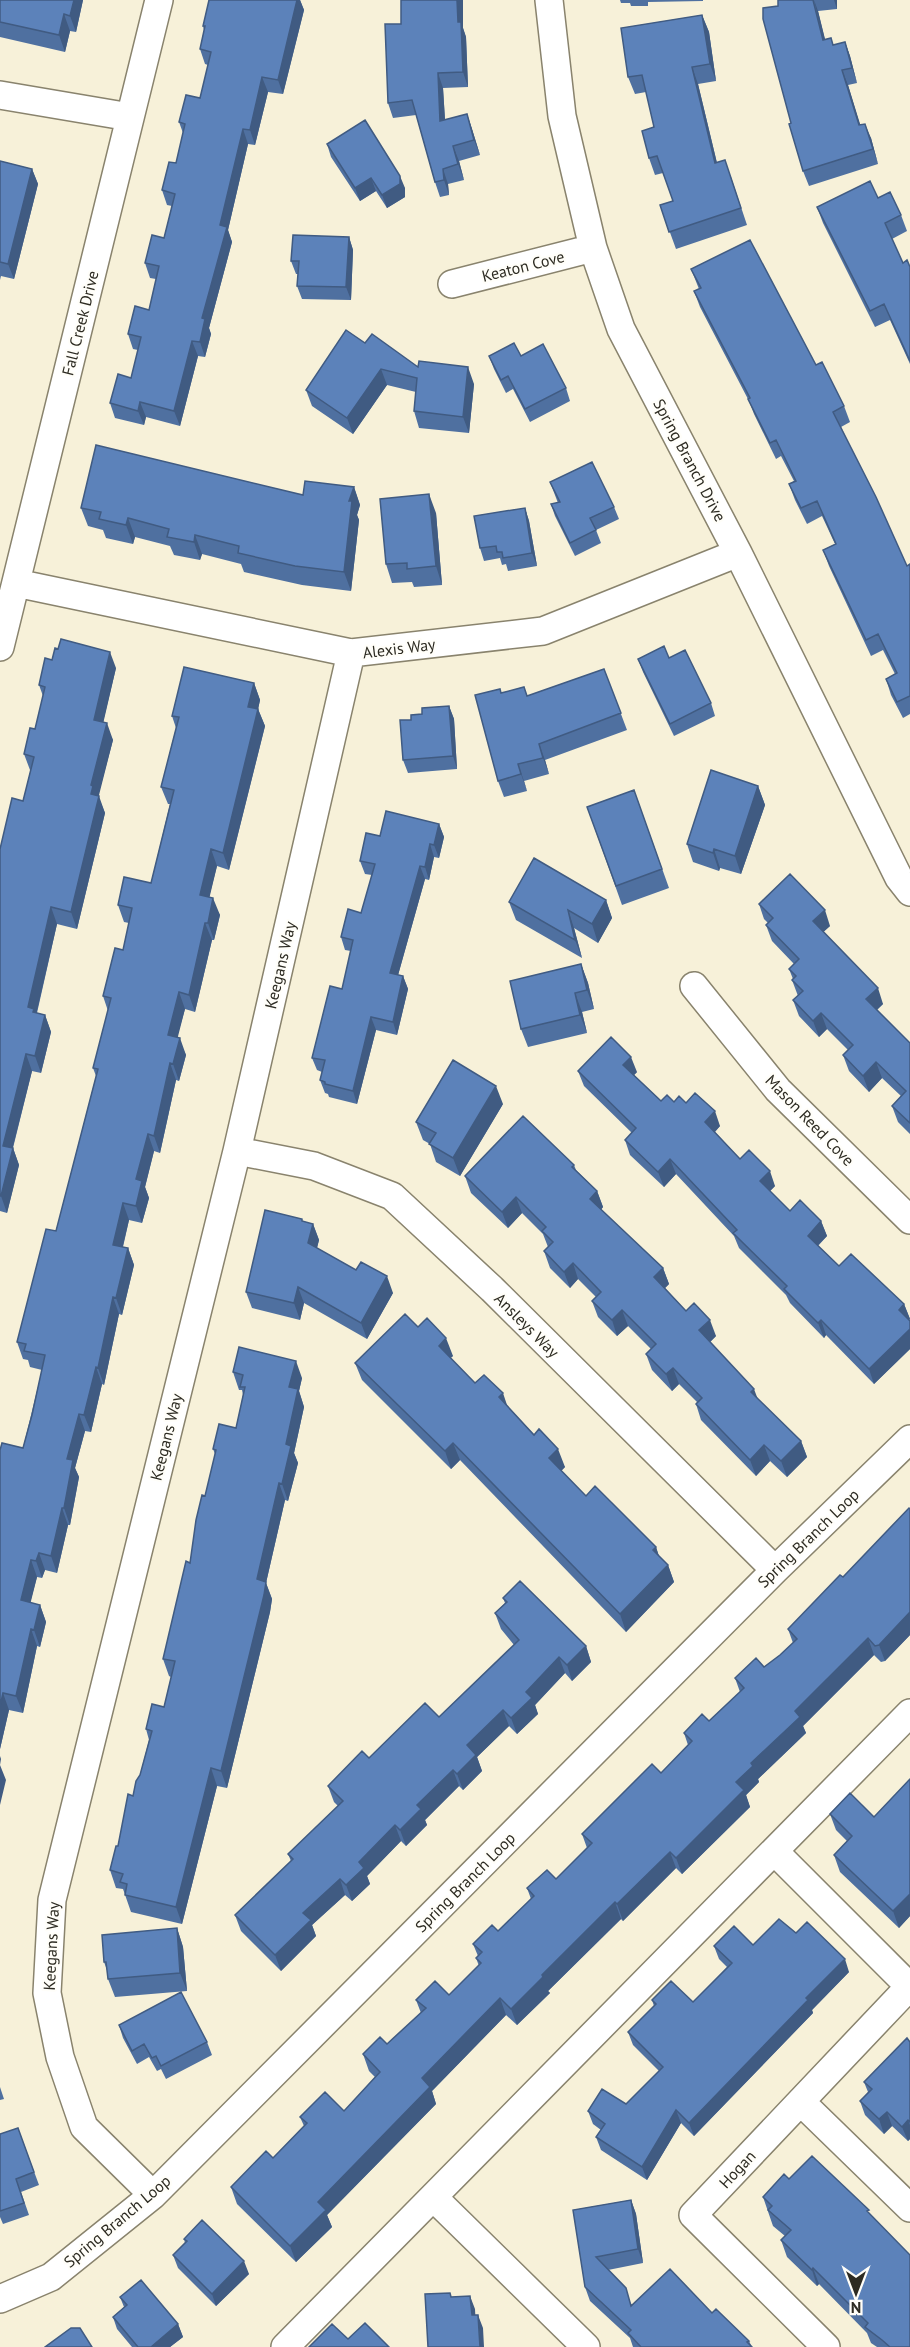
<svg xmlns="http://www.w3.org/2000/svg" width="910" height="2347" font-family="'PT Sans',sans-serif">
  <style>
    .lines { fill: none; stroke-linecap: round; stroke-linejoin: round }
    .minor-casing { stroke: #89836d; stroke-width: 30 }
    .minor { stroke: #fff; stroke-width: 27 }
    .wall { fill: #4f70a0 }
    .shaded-wall { fill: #405b82 }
    .building { fill: #5c82ba; stroke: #405b82; stroke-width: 1.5 }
    .labels { text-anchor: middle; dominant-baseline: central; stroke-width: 4.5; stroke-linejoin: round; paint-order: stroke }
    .street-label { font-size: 16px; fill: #2d2b22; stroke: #fffef9 }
  </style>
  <rect width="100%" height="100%" fill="#f7f1d9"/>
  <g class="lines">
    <g class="minor-casing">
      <path id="minor" d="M 549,0 L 562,116 L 593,248 L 621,329 L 738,553 L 899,878 L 910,892
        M 0,95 L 130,117
        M 452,284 L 593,248
        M 16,583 L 351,653 L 543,631 L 738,553
        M 0,647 L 159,0
        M 694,986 L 778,1090 L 910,1220
        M 237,1151 L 314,1166 L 392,1196 L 492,1289 L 775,1570
        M 774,1851 L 910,1987
        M 801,2102 L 910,2208
        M 153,2195 L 84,2127 L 60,2057 L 47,1993 L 52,1900 L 237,1151 L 351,653
        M 433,2197 L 586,2347
        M 0,2299 L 51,2277 L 153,2195 L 775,1570 L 910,1439
        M 285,2347 L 910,1713
        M 826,2347 L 693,2215 L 910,1986"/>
    </g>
    <use href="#minor" class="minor"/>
  </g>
  <path class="wall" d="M 0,0 L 83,0 L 76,32 L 70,31 L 65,52 L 0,37 Z
    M 209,0 L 300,0 L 304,10 L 283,94 L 268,92 L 255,145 L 248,144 L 228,230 L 232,242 L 209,328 L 211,334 L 205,357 L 198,356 L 180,426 L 146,417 L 144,425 L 115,418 L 110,403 L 131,378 L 138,350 L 133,349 L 128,334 L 149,310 L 156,279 L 150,278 L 145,263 L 164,238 L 172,206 L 167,205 L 162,190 L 176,163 L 183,133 L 179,122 L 200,98 L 208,65 L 205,64 L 200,49 L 204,30 L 203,26 Z
    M 401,0 L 463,0 L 463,28 L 466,37 L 468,87 L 443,88 L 445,120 L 467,114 L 472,129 L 480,155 L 459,161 L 464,180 L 448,184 L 449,195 L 440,197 L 435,182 L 416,115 L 393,118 L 388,103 L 401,24 Z
    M 620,0 L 703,0 L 703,1 L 648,2 L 648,6 L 631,6 L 630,3 L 621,3 Z
    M 778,0 L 837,0 L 837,9 L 818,11 L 825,40 L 831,38 L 833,45 L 845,42 L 850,56 L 857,83 L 848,85 L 860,125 L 871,138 L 878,164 L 809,186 L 803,171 L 791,123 Z
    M 702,15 L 709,32 L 716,81 L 698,84 L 717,163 L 731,177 L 747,225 L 676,249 L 660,205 L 673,201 L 663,173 L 655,175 L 649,158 L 654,127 L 646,92 L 635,94 L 628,77 Z
    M 327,144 L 405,188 L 405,197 L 387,208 L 376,191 L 360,201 L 331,157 Z
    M 0,161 L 32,169 L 38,184 L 14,279 L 1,276 L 0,280 Z
    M 878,198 L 901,215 L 907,231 L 892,239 L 903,263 L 910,267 L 910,364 L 890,320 L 875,327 L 823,223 L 817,207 Z
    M 349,237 L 353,250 L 351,300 L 302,299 L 297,286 L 298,274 L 296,274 L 291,261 Z
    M 691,269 L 816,365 L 844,406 L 850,422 L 841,427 L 907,566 L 910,564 L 910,714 L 903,718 L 891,695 L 886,679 L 895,674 L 883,650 L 871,656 L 829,566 L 823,550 L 835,544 L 822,516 L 807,524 L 795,500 L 789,484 L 794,481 L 781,456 L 776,459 L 754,414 L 749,401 L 700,307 L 694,291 L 699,289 Z
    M 365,343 L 418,367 L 474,384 L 469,433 L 419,428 L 414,411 L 416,392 L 387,385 L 353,434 L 312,406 L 306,390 Z
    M 489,356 L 521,356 L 566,388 L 570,401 L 530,422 L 513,389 L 506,393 L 494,369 Z
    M 550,482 L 614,507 L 619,519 L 596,530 L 601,543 L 575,556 L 555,516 L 551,504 L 558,503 Z
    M 354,487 L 360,505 L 357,515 L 359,520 L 351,591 L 302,585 L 244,572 L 241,564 L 202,554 L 200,560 L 174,555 L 170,546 L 135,537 L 133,544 L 106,538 L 103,530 L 88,526 L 81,508 L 303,495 Z
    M 525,508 L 529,521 L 537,566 L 508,571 L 506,564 L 502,565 L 500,558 L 484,561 L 480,548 Z
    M 436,513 L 442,585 L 414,587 L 412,582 L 392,583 L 386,564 Z
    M 638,659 L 711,703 L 715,716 L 674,736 L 643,672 Z
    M 52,660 L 116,668 L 103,722 L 113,740 L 98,796 L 105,813 L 77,929 L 57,924 L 37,1013 L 45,1015 L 51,1032 L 41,1073 L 32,1071 L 13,1148 L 19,1165 L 7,1213 L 0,1211 L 0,849 L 23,801 L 31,771 L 30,770 L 24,754 L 35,729 L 43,696 L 39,685 Z
    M 604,669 L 627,730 L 545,760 L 549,774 L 524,781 L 527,791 L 504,797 L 498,781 L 501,693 L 524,687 L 527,696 Z
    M 254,683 L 260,700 L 258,709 L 265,726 L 229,870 L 217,866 L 209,897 L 220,915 L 214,940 L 212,940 L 195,1012 L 185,1009 L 177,1037 L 186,1055 L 179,1081 L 176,1080 L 160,1153 L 154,1151 L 145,1187 L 149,1198 L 142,1223 L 129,1220 L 123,1247 L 128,1248 L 134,1265 L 122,1315 L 119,1314 L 104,1385 L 102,1384 L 91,1432 L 85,1431 L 75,1468 L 79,1477 L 70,1525 L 68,1525 L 57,1573 L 45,1570 L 42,1578 L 37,1577 L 30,1603 L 40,1605 L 46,1622 L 40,1647 L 37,1646 L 23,1713 L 9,1710 L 0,1749 L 0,1450 L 23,1448 L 42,1370 L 30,1367 L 28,1360 L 23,1359 L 17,1342 L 56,1231 L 96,1076 L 93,1068 L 108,1011 L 103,996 L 123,950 L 129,923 L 124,922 L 118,905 L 151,883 L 170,804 L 168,804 L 161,787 L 176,728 L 172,716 Z
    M 449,706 L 454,719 L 457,769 L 408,773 L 403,760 L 411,720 L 422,714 Z
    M 758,786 L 765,805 L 741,874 L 720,868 L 719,871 L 693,862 L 687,844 Z
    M 634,790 L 669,888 L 622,905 L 587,807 Z
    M 439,824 L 444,837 L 439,858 L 434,857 L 429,880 L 425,879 L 398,975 L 403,976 L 408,989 L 397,1035 L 376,1030 L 357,1104 L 329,1097 L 328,1094 L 325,1093 L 320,1080 L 322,1072 L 317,1070 L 312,1058 L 342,989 L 351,951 L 345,950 L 341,937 L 361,913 L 372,875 L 365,874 L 360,861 L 380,836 Z
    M 606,900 L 612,918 L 598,943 L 574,928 L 582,958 L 516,920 L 509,902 Z
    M 759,904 L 830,926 L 823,932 L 883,1004 L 877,1010 L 910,1043 L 910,1134 L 898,1122 L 892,1106 L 901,1096 L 882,1078 L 869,1092 L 849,1071 L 843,1055 L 848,1050 L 827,1029 L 819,1037 L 799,1016 L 793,1000 L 798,996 L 792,980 L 793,979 L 789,969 L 794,964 L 772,941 L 766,925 L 768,923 L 764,919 Z
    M 581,964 L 588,983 L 594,1009 L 582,1012 L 587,1033 L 528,1047 L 521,1029 Z
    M 578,1071 L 637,1072 L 634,1075 L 661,1101 L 686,1103 L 720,1126 L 715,1132 L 740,1159 L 775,1186 L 770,1191 L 790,1211 L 821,1221 L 827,1236 L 818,1246 L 839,1266 L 904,1304 L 910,1319 L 909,1320 L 910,1321 L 910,1349 L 874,1384 L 826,1335 L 824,1338 L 790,1303 L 786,1295 L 739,1248 L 734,1236 L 676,1174 L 664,1187 L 630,1155 L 625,1140 L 632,1133 L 584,1086 Z
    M 503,1104 L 460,1176 L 436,1162 L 430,1144 L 423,1140 L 416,1122 Z
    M 574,1165 L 576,1170 L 597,1191 L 603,1207 L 601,1210 L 663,1268 L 669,1284 L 665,1288 L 686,1311 L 716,1336 L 710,1342 L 758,1400 L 801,1441 L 807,1457 L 787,1477 L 770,1461 L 756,1476 L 701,1420 L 696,1404 L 697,1402 L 679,1384 L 672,1391 L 652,1370 L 646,1354 L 651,1349 L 628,1326 L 617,1336 L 598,1317 L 592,1301 L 596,1297 L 578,1279 L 570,1288 L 550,1268 L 544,1251 L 548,1247 L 543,1234 L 522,1213 L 508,1228 L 471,1193 L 465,1176 Z
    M 303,1222 L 313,1224 L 319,1240 L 317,1248 L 356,1270 L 393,1293 L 367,1339 L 304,1303 L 300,1320 L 252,1308 L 246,1292 Z
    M 418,1327 L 453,1356 L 450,1358 L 475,1383 L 508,1407 L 565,1467 L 561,1471 L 586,1496 L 656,1547 L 659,1557 L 668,1565 L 674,1582 L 626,1632 L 460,1460 L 451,1469 L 362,1380 L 355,1363 Z
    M 233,1372 L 302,1378 L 299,1391 L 304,1407 L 294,1453 L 298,1463 L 288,1501 L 285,1500 L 266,1583 L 272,1599 L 270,1612 L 227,1788 L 217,1786 L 182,1924 L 131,1912 L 123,1889 L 116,1888 L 110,1870 L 118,1846 L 133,1796 L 140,1775 L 149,1740 L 146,1729 L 164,1707 L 171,1677 L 169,1676 L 163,1659 L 190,1563 L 215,1454 L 213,1449 L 236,1428 L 243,1395 L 242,1390 L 239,1390 Z
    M 910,1509 L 910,1635 L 885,1661 L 881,1662 L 874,1655 L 803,1726 L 806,1733 L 758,1779 L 759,1782 L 746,1795 L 750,1807 L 682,1874 L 676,1868 L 623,1921 L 621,1919 L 548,1991 L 550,1993 L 517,2025 L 506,2015 L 432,2091 L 436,2104 L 327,2215 L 332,2227 L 296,2262 L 237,2204 L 231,2187 L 273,2158 L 304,2126 L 300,2117 L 344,2111 L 375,2077 L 369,2071 L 363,2054 L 387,2044 L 421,2013 L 416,2000 L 449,1995 L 479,1966 L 476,1958 L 478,1956 L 473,1944 L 498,1931 L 531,1899 L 527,1888 L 556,1879 L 587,1848 L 582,1834 L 661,1773 L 688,1745 L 684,1733 L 709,1721 L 740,1692 L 735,1678 L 764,1667 L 780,1655 L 793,1643 L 788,1629 L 843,1577 Z
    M 503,1598 L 586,1646 L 591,1662 L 572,1681 L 565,1673 L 535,1705 L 538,1714 L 517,1734 L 509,1726 L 477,1757 L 482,1771 L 463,1790 L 459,1786 L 425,1820 L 427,1825 L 406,1846 L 401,1841 L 367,1876 L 370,1884 L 352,1901 L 345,1895 L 312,1925 L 316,1936 L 281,1971 L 241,1931 L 235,1915 L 291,1861 L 288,1854 L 338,1806 L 334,1802 L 328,1786 L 369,1758 L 439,1717 L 514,1645 L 501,1629 L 495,1613 L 505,1603 Z
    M 910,1779 L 910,1916 L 899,1928 L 840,1872 L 834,1855 L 847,1841 L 836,1830 L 830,1814 L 874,1817 Z
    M 177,1928 L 183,1947 L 187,1991 L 115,1997 L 108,1979 L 107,1970 L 104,1962 Z
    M 796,1933 L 849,1972 L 812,2010 L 813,2013 L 694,2136 L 681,2123 L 647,2180 L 601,2150 L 596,2137 L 601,2130 L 593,2124 L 588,2111 L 626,2104 L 659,2071 L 633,2045 L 628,2032 L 654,2006 L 652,2000 L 693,2002 L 727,1967 L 719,1959 L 714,1946 L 753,1945 Z
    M 119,2025 L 207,2042 L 212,2055 L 166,2079 L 161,2069 L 157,2071 L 149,2057 L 137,2064 L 123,2038 Z
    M 910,2042 L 910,2139 L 908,2141 L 892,2126 L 884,2134 L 865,2115 L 860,2101 L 868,2092 L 864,2082 Z
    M 0,2087 L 4,2099 L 0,2100 Z
    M 18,2128 L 39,2185 L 21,2192 L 29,2215 L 3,2224 L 0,2217 L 0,2134 Z
    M 763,2197 L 910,2347 L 877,2347 L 871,2343 L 867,2333 L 819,2284 L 817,2286 L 787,2257 L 781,2240 L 785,2236 L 773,2226 Z
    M 631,2200 L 636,2214 L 643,2263 L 608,2270 L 632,2305 L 712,2313 L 749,2341 L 752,2347 L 633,2347 L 630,2338 L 590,2301 L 585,2287 L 573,2210 Z
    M 184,2239 L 249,2274 L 216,2306 L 178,2268 L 173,2255 L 185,2243 Z
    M 120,2297 L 178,2324 L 183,2337 L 170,2347 L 132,2347 L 117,2329 L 113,2317 L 124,2307 Z"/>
  <path class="shaded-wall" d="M 74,0 L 83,0 L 76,32 L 70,16 Z
    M 297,0 L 300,0 L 304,10 L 283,94 L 278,80 Z
    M 457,0 L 463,0 L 463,28 L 466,37 L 468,87 L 463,72 L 458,22 Z
    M 814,0 L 818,11 L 829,55 L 823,40 Z
    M 834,0 L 837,0 L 837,9 Z
    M 64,14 L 70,31 L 65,52 L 59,35 Z
    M 702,15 L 709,32 L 716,81 L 710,64 Z
    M 845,42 L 850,56 L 857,83 L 852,68 Z
    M 692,67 L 698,84 L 721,180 L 715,163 Z
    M 842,70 L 848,85 L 865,140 L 859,125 Z
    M 438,73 L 443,88 L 446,136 L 440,121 Z
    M 262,77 L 268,92 L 255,145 L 250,130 Z
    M 467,114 L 472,129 L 480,155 L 474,140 Z
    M 865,124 L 871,138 L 878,164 L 873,149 Z
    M 243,129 L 248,144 L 228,230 L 232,242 L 209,328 L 211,334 L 205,357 L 200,342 L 202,318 L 220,225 Z
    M 453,146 L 459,161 L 464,180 L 458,164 Z
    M 32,169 L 38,184 L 14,279 L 8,264 Z
    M 443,169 L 448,184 L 449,195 L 444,180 Z
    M 400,176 L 405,188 L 405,197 L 387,208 L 382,195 Z
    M 371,178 L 376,191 L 360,201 L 355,188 Z
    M 349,237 L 353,250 L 351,300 L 346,287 Z
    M 192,341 L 198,356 L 180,426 L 174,411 Z
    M 468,367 L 474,384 L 469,433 L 463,417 Z
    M 381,369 L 387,385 L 353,434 L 347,418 Z
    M 140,402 L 146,417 L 144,425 L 138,411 Z
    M 354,487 L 360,505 L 357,515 L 359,520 L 351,591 L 344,572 L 349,501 Z
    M 429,494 L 436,513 L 442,585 L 436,566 Z
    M 525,508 L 529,521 L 537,566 L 532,553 Z
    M 128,518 L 135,537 L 133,544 L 126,525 Z
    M 195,535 L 202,554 L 200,560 L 194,542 Z
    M 110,652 L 116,668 L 100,737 L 94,720 Z
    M 254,683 L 260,700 L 255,724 L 248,707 Z
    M 449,706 L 454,719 L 457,769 L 453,756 Z
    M 258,709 L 265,726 L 229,870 L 223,853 Z
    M 107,723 L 113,740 L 98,799 L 99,796 L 105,813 L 77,929 L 71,912 L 91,794 L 91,785 Z
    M 539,744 L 545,760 L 549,774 L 543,758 Z
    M 518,764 L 524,781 L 527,791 L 521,774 Z
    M 758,786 L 765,805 L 741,874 L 735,856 Z
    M 439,824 L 444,837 L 439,858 L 434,845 Z
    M 430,844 L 434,857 L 429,880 L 425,867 Z
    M 211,849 L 217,866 L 206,912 L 200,895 Z
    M 714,849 L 720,868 L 719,871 L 713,853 Z
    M 420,866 L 425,879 L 395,986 L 390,973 Z
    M 213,898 L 220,915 L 214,940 L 208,923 Z
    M 606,900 L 612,918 L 598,943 L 592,924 Z
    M 51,907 L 57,924 L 36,1015 L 28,1007 Z
    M 568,910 L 574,928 L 582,958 L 575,940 Z
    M 825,910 L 830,926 L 818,937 L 813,921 Z
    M 205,923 L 212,940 L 195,1012 L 189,995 Z
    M 581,964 L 588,983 L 594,1009 L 587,990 Z
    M 403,976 L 408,989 L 397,1035 L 393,1022 Z
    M 878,988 L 883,1004 L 871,1015 L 866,999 Z
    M 179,992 L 185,1009 L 174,1052 L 168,1035 Z
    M 575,993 L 582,1012 L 587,1033 L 580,1015 Z
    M 821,1013 L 827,1029 L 819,1037 L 813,1021 Z
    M 45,1015 L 51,1032 L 41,1073 L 35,1056 Z
    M 371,1017 L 376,1030 L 357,1104 L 353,1091 Z
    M 180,1038 L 186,1055 L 179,1081 L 173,1064 Z
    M 26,1054 L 32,1071 L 9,1162 L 3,1146 Z
    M 631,1057 L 637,1072 L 629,1080 L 623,1065 Z
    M 876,1062 L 882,1078 L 869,1092 L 863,1076 Z
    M 170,1063 L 176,1080 L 160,1153 L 154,1136 Z
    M 496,1086 L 503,1104 L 460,1176 L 453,1158 Z
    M 715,1111 L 720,1126 L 710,1137 L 705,1122 Z
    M 148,1134 L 154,1151 L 145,1187 L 149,1198 L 142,1223 L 136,1206 L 136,1179 Z
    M 13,1148 L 19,1165 L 7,1213 L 1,1196 Z
    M 670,1159 L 676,1174 L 664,1187 L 658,1172 Z
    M 770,1171 L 775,1186 L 765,1196 L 760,1181 Z
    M 597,1191 L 603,1207 L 596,1215 L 590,1199 Z
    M 516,1197 L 522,1213 L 508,1228 L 502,1212 Z
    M 123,1203 L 129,1220 L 119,1262 L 113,1245 Z
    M 821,1221 L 827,1236 L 813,1250 L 808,1236 Z
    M 313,1224 L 319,1240 L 314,1259 L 308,1243 Z
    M 128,1248 L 134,1265 L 122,1315 L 116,1298 Z
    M 573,1263 L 578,1279 L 570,1288 L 564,1272 Z
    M 663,1268 L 669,1284 L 660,1293 L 654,1277 Z
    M 387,1276 L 393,1293 L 367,1339 L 361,1323 Z
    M 298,1287 L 304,1303 L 300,1320 L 294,1303 Z
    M 113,1297 L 119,1314 L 104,1385 L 98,1368 Z
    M 904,1304 L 910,1319 L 904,1325 L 899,1310 Z
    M 622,1310 L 628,1326 L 617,1336 L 612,1320 Z
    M 710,1320 L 716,1336 L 705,1347 L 699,1330 Z
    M 821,1320 L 826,1335 L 824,1338 L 818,1323 Z
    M 910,1329 L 910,1349 L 874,1384 L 869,1369 Z
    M 446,1338 L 453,1356 L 445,1363 L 439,1346 Z
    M 296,1361 L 302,1378 L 299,1391 L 304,1407 L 294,1453 L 298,1463 L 288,1501 L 282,1484 L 289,1387 Z
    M 96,1367 L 102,1384 L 91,1432 L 84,1415 Z
    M 673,1368 L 679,1384 L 672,1391 L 666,1374 Z
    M 754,1389 L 760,1405 L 751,1392 Z
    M 503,1393 L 509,1411 L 499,1397 Z
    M 79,1414 L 85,1431 L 75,1468 L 79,1477 L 70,1525 L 64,1508 L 67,1459 Z
    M 801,1441 L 807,1457 L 787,1477 L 781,1461 Z
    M 453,1443 L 460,1460 L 451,1469 L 445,1451 Z
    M 764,1445 L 770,1461 L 756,1476 L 750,1460 Z
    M 558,1449 L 565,1467 L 556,1476 L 549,1458 Z
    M 279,1483 L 285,1500 L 266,1583 L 272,1599 L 270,1612 L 227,1788 L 221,1771 L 257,1579 Z
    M 62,1508 L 68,1525 L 57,1573 L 51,1556 Z
    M 656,1547 L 662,1565 L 653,1550 Z
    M 39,1553 L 45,1570 L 42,1578 L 36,1561 Z
    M 31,1560 L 37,1577 L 27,1617 L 21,1600 Z
    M 668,1565 L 674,1582 L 626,1632 L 620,1614 Z
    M 40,1605 L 46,1622 L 40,1647 L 34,1630 Z
    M 910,1612 L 910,1635 L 885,1661 L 879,1645 Z
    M 31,1629 L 37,1646 L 23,1713 L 16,1696 Z
    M 868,1638 L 874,1655 L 803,1726 L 806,1733 L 758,1779 L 759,1782 L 746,1795 L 750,1807 L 682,1874 L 676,1858 L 751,1763 L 795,1711 Z
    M 586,1646 L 591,1662 L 572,1681 L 567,1665 Z
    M 559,1657 L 565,1673 L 535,1705 L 538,1714 L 517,1734 L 511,1718 L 526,1692 Z
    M 3,1693 L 9,1710 L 0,1749 L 0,1706 Z
    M 503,1710 L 509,1726 L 477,1757 L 482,1771 L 463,1790 L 457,1774 L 467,1745 Z
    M 0,1756 L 1,1759 L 0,1765 L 6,1780 L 0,1805 Z
    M 211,1768 L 217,1786 L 182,1924 L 176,1907 Z
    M 453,1770 L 459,1786 L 425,1820 L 427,1825 L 406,1846 L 400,1830 L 417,1805 Z
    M 395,1825 L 401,1841 L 367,1876 L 370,1884 L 352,1901 L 346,1885 L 359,1862 Z
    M 670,1852 L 676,1868 L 623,1921 L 617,1904 Z
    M 340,1879 L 345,1895 L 312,1925 L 316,1936 L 281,1971 L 275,1955 L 303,1913 Z
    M 910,1894 L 910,1916 L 899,1928 L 893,1911 Z
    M 615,1902 L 621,1919 L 548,1991 L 550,1993 L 517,2025 L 511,2009 L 542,1975 Z
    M 177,1928 L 183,1947 L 187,1991 L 180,1973 Z
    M 845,1959 L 849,1972 L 812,2010 L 813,2013 L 694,2136 L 689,2123 L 806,1998 Z
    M 500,1998 L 506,2015 L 432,2091 L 436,2104 L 327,2215 L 332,2227 L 296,2262 L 290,2246 L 318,2202 L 422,2078 Z
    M 676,2110 L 681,2123 L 647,2180 L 642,2167 Z
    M 887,2112 L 892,2126 L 884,2134 L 879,2119 Z
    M 908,2120 L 910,2125 L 910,2139 L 908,2141 L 902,2127 Z
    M 631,2200 L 636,2214 L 643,2263 L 638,2249 Z
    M 244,2261 L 249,2274 L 216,2306 L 212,2294 Z
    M 813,2268 L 819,2284 L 817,2286 L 812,2270 Z
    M 470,2296 L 475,2309 L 476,2328 L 472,2315 Z
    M 478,2315 L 483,2328 L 484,2347 L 480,2347 Z
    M 178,2324 L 183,2337 L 170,2347 L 151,2347 Z"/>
  <path class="building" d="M 0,0 L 74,0 L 70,16 L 64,14 L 59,35 L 0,22 Z
    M 209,0 L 297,0 L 278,80 L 262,77 L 250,130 L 243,129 L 220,225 L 227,227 L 202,318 L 205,319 L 200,342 L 192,341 L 174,411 L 140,402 L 138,411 L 110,403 L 118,374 L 131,378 L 141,337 L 128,334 L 135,306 L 149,310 L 159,266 L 145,263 L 152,235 L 164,238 L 175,194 L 162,190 L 169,162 L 176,163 L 185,124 L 179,122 L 186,95 L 200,98 L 211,52 L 200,49 L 205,26 L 203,26 Z
    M 401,0 L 457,0 L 458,22 L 461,22 L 463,72 L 438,73 L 440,121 L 467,114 L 474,140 L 453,146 L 458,164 L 443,169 L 444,180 L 435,182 L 412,100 L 388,103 L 385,24 L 401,24 Z
    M 778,0 L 813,0 L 823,40 L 831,38 L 833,45 L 845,42 L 852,68 L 842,70 L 859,125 L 865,124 L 873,149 L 803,171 L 789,124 L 791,123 L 763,19 L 763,8 L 778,6 Z
    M 702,15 L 710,64 L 692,67 L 715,163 L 725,160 L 741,208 L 669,232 L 660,205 L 673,201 L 657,156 L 649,158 L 642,131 L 654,127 L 642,75 L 628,77 L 621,28 Z
    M 365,120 L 400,176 L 400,184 L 382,195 L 371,178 L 355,188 L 327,144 Z
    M 0,161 L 32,169 L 8,264 L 0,262 Z
    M 870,181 L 878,198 L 890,192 L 901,215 L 885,223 L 903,263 L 907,260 L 910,267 L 910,361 L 884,304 L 870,311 L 817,207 Z
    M 293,235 L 349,237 L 346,287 L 297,286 L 299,261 L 291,261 Z
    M 750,240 L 816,365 L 822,362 L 844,406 L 833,412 L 876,497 L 907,566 L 910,564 L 910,696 L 897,702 L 886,679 L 897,673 L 878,634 L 866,640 L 823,550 L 836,544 L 817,501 L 801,508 L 789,484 L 796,481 L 776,440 L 770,443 L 748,399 L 750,398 L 694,291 L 701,288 L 691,269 Z
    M 346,330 L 365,343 L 372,334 L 418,367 L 419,361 L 468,367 L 463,417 L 414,411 L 417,378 L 381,369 L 347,418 L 306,390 Z
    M 514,343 L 521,356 L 543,344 L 566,388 L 525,409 L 508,376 L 501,380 L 489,356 Z
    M 96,445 L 303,495 L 305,481 L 354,487 L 349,501 L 352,501 L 344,572 L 295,566 L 238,553 L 239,546 L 195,535 L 194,542 L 167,537 L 169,529 L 128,518 L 126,525 L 99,519 L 101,512 L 81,508 Z
    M 592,462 L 614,507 L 590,518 L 596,530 L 570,543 L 551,504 L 560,502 L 550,482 Z
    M 429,494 L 436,566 L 407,569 L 407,563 L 386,564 L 380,499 Z
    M 525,508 L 532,553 L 503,558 L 502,552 L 497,552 L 496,546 L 480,548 L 474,516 Z
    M 61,639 L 110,652 L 94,720 L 107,723 L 91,785 L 93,786 L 91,794 L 99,796 L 71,912 L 51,907 L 28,1007 L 34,1009 L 33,1012 L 45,1015 L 35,1056 L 26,1054 L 3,1146 L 13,1148 L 1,1196 L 0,1196 L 0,849 L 12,798 L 23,801 L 34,757 L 24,754 L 30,728 L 35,729 L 45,687 L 39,685 L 45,658 L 52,660 L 55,648 L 58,649 Z
    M 664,646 L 669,658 L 685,650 L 711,703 L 670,724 L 638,659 Z
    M 184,667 L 254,683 L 248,707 L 258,709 L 223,853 L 211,849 L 200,895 L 213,898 L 208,923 L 205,923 L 189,995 L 179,992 L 168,1035 L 180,1038 L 173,1064 L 170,1063 L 154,1136 L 148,1134 L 136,1179 L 142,1181 L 136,1206 L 123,1203 L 113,1245 L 128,1248 L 116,1298 L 113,1297 L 98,1368 L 96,1367 L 84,1415 L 79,1414 L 67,1459 L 73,1460 L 64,1508 L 62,1508 L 51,1556 L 39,1553 L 36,1561 L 31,1560 L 21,1600 L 40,1605 L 34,1630 L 31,1629 L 16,1696 L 3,1693 L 0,1706 L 0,1450 L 2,1443 L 23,1448 L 32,1415 L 45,1355 L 24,1351 L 26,1344 L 17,1342 L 46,1229 L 56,1231 L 98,1069 L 93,1068 L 111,998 L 103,996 L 115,948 L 123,950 L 132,908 L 118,905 L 124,877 L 151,883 L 174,790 L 161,787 L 179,717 L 172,716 Z
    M 604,669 L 621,713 L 539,744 L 543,758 L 518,764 L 521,774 L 498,781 L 475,695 L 500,689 L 501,693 L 524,687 L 527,696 Z
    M 449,706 L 453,756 L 403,760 L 400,720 L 411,720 L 411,715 L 422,714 L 422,708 Z
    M 711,770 L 758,786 L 735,856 L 714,849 L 713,853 L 687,844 Z
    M 634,790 L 662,869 L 616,886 L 587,807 Z
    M 386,811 L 439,824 L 434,845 L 430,844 L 425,867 L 420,866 L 390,973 L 403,976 L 393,1022 L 371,1017 L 353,1091 L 325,1084 L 325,1082 L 320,1080 L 325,1060 L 312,1058 L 330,986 L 342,989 L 353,940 L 341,937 L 348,909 L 361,913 L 375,864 L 360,861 L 366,833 L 380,836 Z
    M 534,858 L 606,900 L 592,924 L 568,910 L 575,940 L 509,902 Z
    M 790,874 L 825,910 L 813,921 L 878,988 L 866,999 L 910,1043 L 910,1123 L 892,1106 L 906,1091 L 876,1062 L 863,1076 L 843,1055 L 853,1045 L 821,1013 L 813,1021 L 793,1000 L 803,991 L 792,980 L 796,976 L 789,969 L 799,959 L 766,925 L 773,918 L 759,904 Z
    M 581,964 L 587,990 L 575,993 L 580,1015 L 521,1029 L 510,981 Z
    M 611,1037 L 631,1057 L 623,1065 L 661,1101 L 667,1095 L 674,1102 L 679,1096 L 686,1103 L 695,1093 L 715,1111 L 705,1122 L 740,1159 L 749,1150 L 770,1171 L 760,1181 L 790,1211 L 800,1200 L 821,1221 L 808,1236 L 839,1266 L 851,1254 L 904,1304 L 899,1310 L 910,1321 L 910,1329 L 869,1369 L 821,1320 L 818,1323 L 784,1289 L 787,1286 L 733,1233 L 737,1230 L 670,1159 L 658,1172 L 625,1140 L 636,1128 L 578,1071 Z
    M 453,1060 L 496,1086 L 453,1158 L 429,1144 L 436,1133 L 416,1122 Z
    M 523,1116 L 574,1165 L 572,1167 L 597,1191 L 590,1199 L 663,1268 L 654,1277 L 686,1311 L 694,1303 L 710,1320 L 699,1330 L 754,1389 L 751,1392 L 801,1441 L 781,1461 L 764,1445 L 750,1460 L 696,1404 L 702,1398 L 673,1368 L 666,1374 L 646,1354 L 656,1344 L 622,1310 L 612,1320 L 592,1301 L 601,1292 L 573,1263 L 564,1272 L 544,1251 L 553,1242 L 542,1231 L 546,1227 L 516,1197 L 502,1212 L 465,1176 Z
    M 265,1210 L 302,1219 L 302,1221 L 313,1224 L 308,1243 L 356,1270 L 361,1262 L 387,1276 L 361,1323 L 298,1287 L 294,1303 L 246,1292 Z
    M 405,1314 L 418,1327 L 427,1318 L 446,1338 L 439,1346 L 475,1383 L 484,1375 L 503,1393 L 499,1397 L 534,1435 L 539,1429 L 558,1449 L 549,1458 L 586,1496 L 595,1486 L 656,1547 L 653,1550 L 668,1565 L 620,1614 L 453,1443 L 445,1451 L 355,1363 Z
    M 239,1347 L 296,1361 L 289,1387 L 298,1389 L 286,1444 L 291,1446 L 282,1484 L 279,1483 L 257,1579 L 266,1582 L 264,1595 L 221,1771 L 211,1768 L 176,1907 L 125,1895 L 127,1884 L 120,1882 L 123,1874 L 110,1870 L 116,1846 L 118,1846 L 128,1794 L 133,1796 L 136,1781 L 140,1775 L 152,1731 L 146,1729 L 152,1704 L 164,1707 L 175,1661 L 163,1659 L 186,1561 L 190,1563 L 196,1520 L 202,1495 L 205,1496 L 216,1450 L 213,1449 L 219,1424 L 236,1428 L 245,1387 L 240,1387 L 243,1375 L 233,1372 Z
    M 909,1508 L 910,1509 L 910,1612 L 879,1645 L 875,1646 L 868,1638 L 795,1711 L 800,1717 L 751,1763 L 753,1766 L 736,1782 L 744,1790 L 676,1858 L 670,1852 L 617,1904 L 615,1902 L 542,1975 L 543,1977 L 511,2009 L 500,1998 L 422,2078 L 430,2087 L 318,2202 L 326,2210 L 290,2246 L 231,2187 L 266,2151 L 273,2158 L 307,2123 L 300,2117 L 325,2092 L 344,2111 L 380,2072 L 363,2054 L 380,2037 L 387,2044 L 426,2008 L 416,2000 L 435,1981 L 449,1995 L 481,1963 L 476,1958 L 482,1952 L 473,1944 L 492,1925 L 498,1931 L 534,1896 L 527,1888 L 547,1870 L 556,1879 L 592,1843 L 582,1834 L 652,1764 L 661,1773 L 692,1741 L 684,1733 L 702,1714 L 709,1721 L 744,1688 L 735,1678 L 756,1658 L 764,1667 L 780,1655 L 797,1639 L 788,1629 L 840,1575 L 843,1577 Z
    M 520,1581 L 586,1646 L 567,1665 L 559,1657 L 526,1692 L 532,1698 L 511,1718 L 503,1710 L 467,1745 L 476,1755 L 457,1774 L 453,1770 L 417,1805 L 421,1809 L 400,1830 L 395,1825 L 359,1862 L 364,1868 L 346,1885 L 340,1879 L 303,1913 L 311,1920 L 275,1955 L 235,1915 L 293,1859 L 288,1854 L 343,1801 L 328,1786 L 362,1751 L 369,1758 L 425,1703 L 439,1717 L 519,1640 L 495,1613 L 507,1602 L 503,1598 Z
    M 910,1779 L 910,1894 L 893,1911 L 834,1855 L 852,1836 L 830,1814 L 850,1793 L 874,1817 Z
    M 779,1919 L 796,1933 L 807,1922 L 845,1959 L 806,1998 L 808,2000 L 689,2123 L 676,2110 L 642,2167 L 596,2137 L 605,2124 L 588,2111 L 602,2089 L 626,2104 L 663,2067 L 628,2032 L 656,2004 L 652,2000 L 671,1981 L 693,2002 L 732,1963 L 714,1946 L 734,1926 L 753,1945 Z
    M 177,1928 L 180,1973 L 108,1979 L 106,1962 L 104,1962 L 102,1935 Z
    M 181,1992 L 207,2042 L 161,2066 L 156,2056 L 152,2058 L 144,2044 L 132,2051 L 119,2025 Z
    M 907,2038 L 910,2042 L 910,2122 L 908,2120 L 902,2127 L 887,2112 L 879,2119 L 860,2101 L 872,2089 L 864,2082 Z
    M 18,2128 L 34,2172 L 16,2179 L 24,2203 L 0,2211 L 0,2134 Z
    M 812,2156 L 869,2210 L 867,2211 L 910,2255 L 910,2347 L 890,2347 L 882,2340 L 865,2327 L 868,2323 L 813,2268 L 812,2270 L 781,2240 L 791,2230 L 768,2210 L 772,2206 L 763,2197 L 784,2174 L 789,2179 Z
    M 631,2200 L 638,2249 L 596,2257 L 626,2288 L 631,2306 L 670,2269 L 712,2313 L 716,2309 L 749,2341 L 747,2342 L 752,2347 L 641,2347 L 628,2333 L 631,2330 L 585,2287 L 573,2210 Z
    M 202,2220 L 244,2261 L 212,2294 L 173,2255 L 187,2241 L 184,2239 Z
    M 141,2280 L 178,2324 L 151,2347 L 138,2347 L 113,2317 L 127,2305 L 120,2297 Z
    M 450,2293 L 451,2297 L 470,2296 L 472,2315 L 478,2315 L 480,2347 L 428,2347 L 425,2294 Z
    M 365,2323 L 389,2347 L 309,2347 L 332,2324 L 348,2339 Z
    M 71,2328 L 80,2328 L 92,2347 L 45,2347 Z"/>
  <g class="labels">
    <g class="street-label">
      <text transform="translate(523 266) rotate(-14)">Keaton Cove</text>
      <text transform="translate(80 323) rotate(-76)">Fall Creek Drive</text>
      <text transform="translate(690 460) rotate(62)">Spring Branch Drive</text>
      <text transform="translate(399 648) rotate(-7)">Alexis Way</text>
      <text transform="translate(280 965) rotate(-77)">Keegans Way</text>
      <text transform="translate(810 1120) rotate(46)">Mason Reed Cove</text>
      <text transform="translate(527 1325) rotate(45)">Ansleys Way</text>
      <text transform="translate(166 1437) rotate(-76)">Keegans Way</text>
      <text transform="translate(808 1538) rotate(-44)">Spring Branch Loop</text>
      <text transform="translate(465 1882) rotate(-45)">Spring Branch Loop</text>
      <text transform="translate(51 1946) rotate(-87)">Keegans Way</text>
      <text transform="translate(737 2169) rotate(-47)">Hogan</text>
      <text transform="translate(117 2221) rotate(-40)">Spring Branch Loop</text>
    </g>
  </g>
  <g transform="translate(856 2293) rotate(180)" stroke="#fffef9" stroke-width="4.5" paint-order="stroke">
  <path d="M0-4.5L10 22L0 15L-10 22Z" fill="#2d2b22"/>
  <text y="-9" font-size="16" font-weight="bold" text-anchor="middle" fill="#2d2b22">N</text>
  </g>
</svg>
